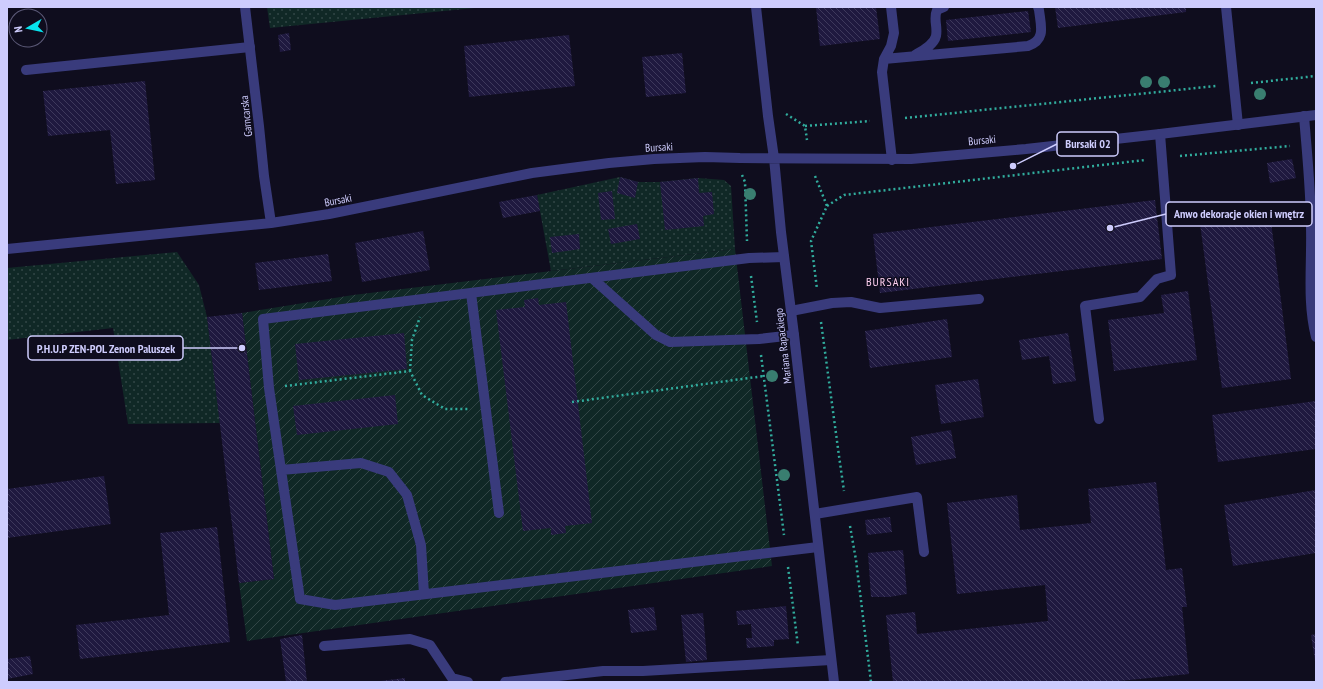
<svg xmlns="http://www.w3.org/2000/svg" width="1323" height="689" font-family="'PT Sans Narrow',sans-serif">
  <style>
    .grass { fill: url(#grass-dots) }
    .garden { fill: url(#garden-furrows) }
    .building { fill: url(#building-back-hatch) }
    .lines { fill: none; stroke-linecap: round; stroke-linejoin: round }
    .path { stroke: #31ac9d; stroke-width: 2.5; stroke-dasharray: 2 3; stroke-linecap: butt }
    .lane { stroke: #393b7c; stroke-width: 10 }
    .street { stroke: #393b7c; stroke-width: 10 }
    .tree { fill: #397e70 }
    .labels { text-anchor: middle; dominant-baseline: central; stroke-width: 3; stroke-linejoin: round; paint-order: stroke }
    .street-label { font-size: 11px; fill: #ceccfd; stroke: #0f0d1e }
    .neighbourhood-label { font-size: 12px; letter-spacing: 1px; fill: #fdceef; stroke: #0f0d1e }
    .leader { fill: none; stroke: #ceccfd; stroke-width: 1.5 }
    .callout-dot { fill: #ceccfd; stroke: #0f0d1e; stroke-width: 1.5 }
    .callout { fill: #0f0d1e; stroke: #ceccfd; stroke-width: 1.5 }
    .callout-label { font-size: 12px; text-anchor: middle; font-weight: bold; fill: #ceccfd }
  </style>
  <defs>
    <pattern id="grass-dots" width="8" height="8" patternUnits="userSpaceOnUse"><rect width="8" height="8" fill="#102826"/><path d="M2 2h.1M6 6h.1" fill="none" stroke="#324646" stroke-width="1.8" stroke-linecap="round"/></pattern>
    <pattern id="garden-furrows" width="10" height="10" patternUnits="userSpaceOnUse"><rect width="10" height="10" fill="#102826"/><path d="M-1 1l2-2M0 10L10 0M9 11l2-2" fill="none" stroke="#324646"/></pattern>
    <pattern id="building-back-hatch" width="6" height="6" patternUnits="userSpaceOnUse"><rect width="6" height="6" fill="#1f193f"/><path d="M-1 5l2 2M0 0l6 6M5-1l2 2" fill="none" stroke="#3e395c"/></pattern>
  </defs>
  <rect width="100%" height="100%" fill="#0f0d1e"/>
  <path class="grass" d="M 267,7 L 485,7 L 270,28 Z
    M 620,177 L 638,182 L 660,182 L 698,178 L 724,180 L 731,186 L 735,249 L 551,271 L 537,195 Z
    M 177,252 L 199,285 L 207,317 L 220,423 L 128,424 L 113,328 L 7,340 L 7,268 Z"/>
  <path class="garden" d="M 735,249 L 772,566 L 247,641 L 239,583 L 274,579 L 242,313 L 353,295 Z"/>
  <path class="building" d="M 816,7 L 876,7 L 880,39 L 820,46 Z
    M 1055,7 L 1186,7 L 1186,12 L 1058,28 Z
    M 1028,11 L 1031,32 L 948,41 L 946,20 Z
    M 289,33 L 291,50 L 280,52 L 278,35 Z
    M 569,35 L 575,86 L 469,97 L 464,46 Z
    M 682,53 L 686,93 L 646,97 L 642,57 Z
    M 145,81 L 155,180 L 116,184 L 110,130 L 48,136 L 43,91 Z
    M 1292,159 L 1296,178 L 1270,183 L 1267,163 Z
    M 620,177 L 638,182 L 635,198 L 617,193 Z
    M 698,178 L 699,193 L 712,192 L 714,214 L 703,216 L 704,226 L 665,230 L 660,182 Z
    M 612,191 L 615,219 L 601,220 L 598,193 Z
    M 537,195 L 540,211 L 503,218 L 499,202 Z
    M 1155,200 L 1162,259 L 880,293 L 873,234 Z
    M 1269,206 L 1291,379 L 1222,388 L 1199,216 Z
    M 637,224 L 640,239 L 611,244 L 608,229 Z
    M 423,231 L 430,270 L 362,282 L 355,243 Z
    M 579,234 L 580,249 L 552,253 L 550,237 Z
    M 328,254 L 332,281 L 259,290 L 255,263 Z
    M 1188,291 L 1197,360 L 1114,371 L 1108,320 L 1164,313 L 1161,295 Z
    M 538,298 L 539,305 L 566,302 L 592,523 L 565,526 L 566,533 L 551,535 L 551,528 L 523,531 L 496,310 L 525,307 L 524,300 Z
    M 242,313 L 274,579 L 239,583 L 207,317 Z
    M 947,319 L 952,357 L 870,368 L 865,331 Z
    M 404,333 L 407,369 L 299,380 L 295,344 Z
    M 1068,333 L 1076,381 L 1053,384 L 1049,356 L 1022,360 L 1019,340 Z
    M 978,379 L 984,417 L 941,424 L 935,385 Z
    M 395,395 L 398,424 L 297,435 L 293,406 Z
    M 1316,401 L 1316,449 L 1218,462 L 1212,415 Z
    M 951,430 L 956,458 L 916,465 L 911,437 Z
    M 104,476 L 111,524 L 7,538 L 7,489 Z
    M 1156,482 L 1166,570 L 1182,568 L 1187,607 L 1182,607 L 1189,674 L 1109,682 L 893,682 L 886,615 L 915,612 L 917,634 L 1048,621 L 1045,585 L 957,594 L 947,503 L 1017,495 L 1020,530 L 1091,523 L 1088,489 Z
    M 1316,490 L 1316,553 L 1233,566 L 1224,505 Z
    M 890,517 L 892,532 L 867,535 L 865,520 Z
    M 217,527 L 230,642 L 80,659 L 76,625 L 169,615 L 160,533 Z
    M 903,550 L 907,594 L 889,597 L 871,597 L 868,553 Z
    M 786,606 L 789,639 L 774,640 L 774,646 L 747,648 L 746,638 L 752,638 L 751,624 L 738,625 L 736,611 Z
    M 654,607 L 657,630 L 631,633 L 628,610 Z
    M 703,613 L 707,660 L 686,662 L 681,615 Z
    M 1316,634 L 1316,661 L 1315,661 L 1311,635 Z
    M 302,635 L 307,682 L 286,682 L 280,639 Z
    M 30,656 L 33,674 L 7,679 L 7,659 Z
    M 405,678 L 405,682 L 380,682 L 380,681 Z"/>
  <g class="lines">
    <path class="path" d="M 1251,83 L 1316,76
      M 786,114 L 805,126 L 807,140
      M 905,118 L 1216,86
      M 805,126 L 870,121
      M 1180,156 L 1290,146
      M 742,175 L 745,182 L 747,241
      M 815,176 L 827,206 L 811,241 L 817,289
      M 827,206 L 844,195 L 1145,160
      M 751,276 L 757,322
      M 821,322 L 839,456 L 844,491
      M 761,355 L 784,535
      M 410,371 L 412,340 L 420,317
      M 285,386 L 410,371 L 422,395 L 445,409 L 469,409
      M 572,402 L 764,376
      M 850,526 L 856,560 L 871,682
      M 788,567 L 798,646"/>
    <path class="lane" d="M 891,7 L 894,33 L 891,46 L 884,59 L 882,72 L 892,160
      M 1226,7 L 1238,125
      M 915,55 C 922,51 934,45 936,36 C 938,26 933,19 937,10 L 944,7
      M 884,59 L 1028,46 C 1046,40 1041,26 1039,10 L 1038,7
      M 26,70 L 250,47
      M 1304,116 C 1307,154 1311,191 1311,228 C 1312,265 1307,302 1316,337
      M 784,257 L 749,258 L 263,319 L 269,388 L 300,599 L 335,605 L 818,547
      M 592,278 L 656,335 L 670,342 L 759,339 L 794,335
      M 471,293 L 499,513
      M 791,311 L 832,303 L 851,302 L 880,308 L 979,299
      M 1099,419 L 1085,306 L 1140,297 L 1157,279 L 1171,275 L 1160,134
      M 281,470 L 361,463 L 389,472 L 407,495 L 421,545 L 424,594
      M 815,514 L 917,497 L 924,552
      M 324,646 L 410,639 L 430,645 L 452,678 L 468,682
      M 505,682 L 603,671 L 643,671 L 831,660"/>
    <path class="street" d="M 245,7 L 259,126 L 264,176 L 271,223
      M 756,7 L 768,116 L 774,158 L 781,232 L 794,335 L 834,682
      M 7,249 L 271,223 L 329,214 L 532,173 L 609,163 L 654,159 L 705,157 L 740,158 L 911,159 L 1026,149 L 1160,134 L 1316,115"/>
  </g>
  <g class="tree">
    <circle cx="1146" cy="82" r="6"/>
    <circle cx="1164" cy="82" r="6"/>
    <circle cx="1260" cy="94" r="6"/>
    <circle cx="750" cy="194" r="6"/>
    <circle cx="772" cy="376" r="6"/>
    <circle cx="784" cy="475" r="6"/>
  </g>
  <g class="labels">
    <g class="street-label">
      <text transform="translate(246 116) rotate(-96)">Garncarska</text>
      <text transform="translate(982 140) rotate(-5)">Bursaki</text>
      <text transform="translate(659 147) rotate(-3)">Bursaki</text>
      <text transform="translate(338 200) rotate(-11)">Bursaki</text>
      <text transform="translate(783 346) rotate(-97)">Mariana Rapackiego</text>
    </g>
    <g class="neighbourhood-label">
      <text x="888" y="281">BURSAKI</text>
    </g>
  </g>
  <path class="leader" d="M1013 166L1057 144M1110 228L1166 214M242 348L183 348"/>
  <g class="callout-dot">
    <circle cx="1013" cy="166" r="4"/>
    <circle cx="1110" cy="228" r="4"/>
    <circle cx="242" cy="348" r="4"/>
  </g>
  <g class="callout">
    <rect x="1057" y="132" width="61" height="24" rx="4"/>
    <rect x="1166" y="202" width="146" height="24" rx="4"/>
    <rect x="28" y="336" width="155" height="24" rx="4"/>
  </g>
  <g class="callout-label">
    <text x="1088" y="148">Bursaki 02</text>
    <text x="1239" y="218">Anwo dekoracje okien i wnętrz</text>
    <text x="106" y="353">P.H.U.P ZEN-POL Zenon Paluszek</text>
  </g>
  <rect width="1323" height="689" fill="none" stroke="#ceccfd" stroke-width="16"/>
  <g transform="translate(28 28) rotate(261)"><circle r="19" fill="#0f0d1e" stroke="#5b5977"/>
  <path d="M0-3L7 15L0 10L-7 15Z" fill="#07e4ee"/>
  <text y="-6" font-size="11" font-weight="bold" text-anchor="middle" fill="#ceccfd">N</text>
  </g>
</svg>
